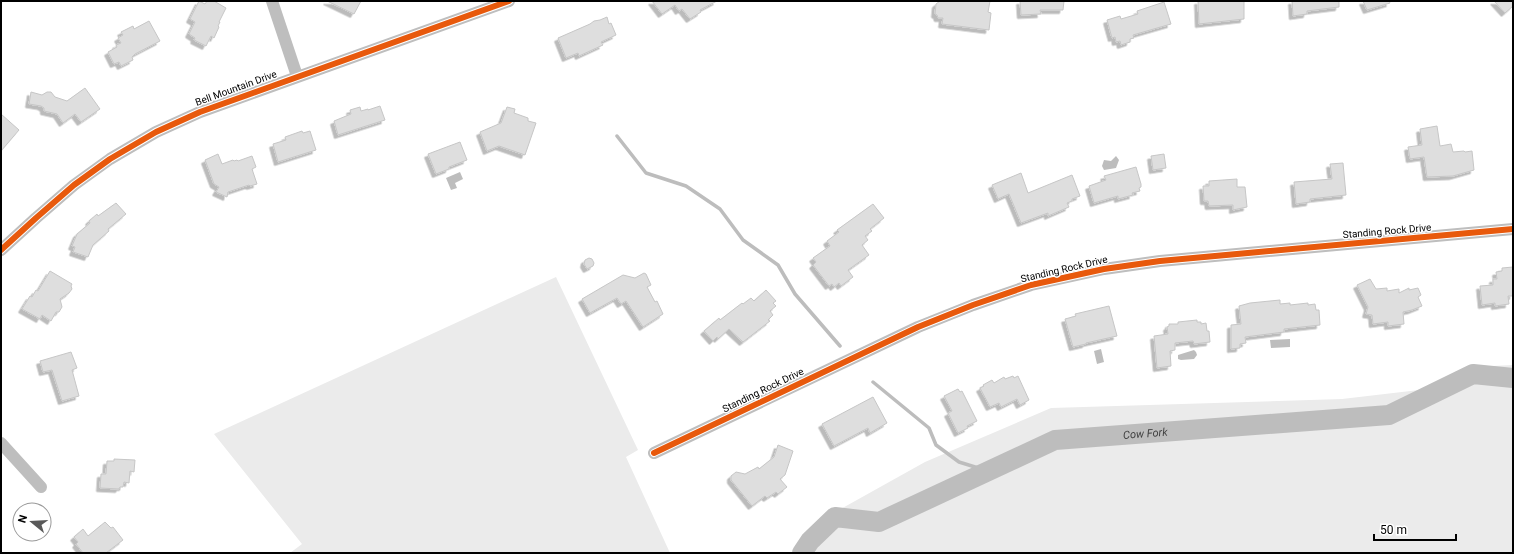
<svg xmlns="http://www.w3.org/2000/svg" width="1514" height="554" font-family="Roboto,sans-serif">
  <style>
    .green { fill: #ebebeb }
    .water { fill: #bdbdbd }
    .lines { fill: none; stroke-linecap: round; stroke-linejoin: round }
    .stream { stroke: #bdbdbd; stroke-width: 3.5 }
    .river { stroke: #bdbdbd; stroke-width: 20 }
    .building { fill: #dedede; stroke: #c6c6c6; filter: url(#shadow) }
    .street { stroke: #bebebe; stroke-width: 12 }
    .cycleway-casing { stroke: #fff; stroke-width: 8 }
    .cycleway { stroke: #e8590c; stroke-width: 6 }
    .labels { text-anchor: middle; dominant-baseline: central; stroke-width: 3; stroke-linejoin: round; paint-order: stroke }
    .street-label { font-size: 10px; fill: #000; stroke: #fff }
    .water-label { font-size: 11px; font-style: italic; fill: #424242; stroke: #fff }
  </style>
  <defs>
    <filter id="shadow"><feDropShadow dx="-3.5" dy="3.5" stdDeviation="0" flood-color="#0004"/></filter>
  </defs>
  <rect width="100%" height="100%" fill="#fff"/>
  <path class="green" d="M 556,277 L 638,450 L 626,457 L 670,553 L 290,553 L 302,544 L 214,434 Z
    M 1513,365 L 1513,553 L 797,553 L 808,539 L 830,515 L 925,462 L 1051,408 L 1342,399 L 1419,390 L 1471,367 Z"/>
  <path class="water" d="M 1116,156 L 1119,160 L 1116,168 L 1104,170 L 1102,166 L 1104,160 L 1111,161 Z
    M 460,172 L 463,179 L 455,183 L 457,188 L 451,190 L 446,178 Z
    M 1290,339 L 1290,347 L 1271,348 L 1270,340 Z
    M 1101,349 L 1104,362 L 1097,364 L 1094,351 Z
    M 1194,350 L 1196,352 L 1197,355 L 1194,359 L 1181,360 L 1178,359 L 1178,355 Z"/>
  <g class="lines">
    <path class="stream" d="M 617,136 L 646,173 L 686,186 L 720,209 L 743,240 L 778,265 L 795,294 L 840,346
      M 873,382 L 929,428 L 936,445 L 959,462 L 988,471"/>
    <path class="river" id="s1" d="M 802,553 L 810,541 L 835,517 L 879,522 L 1055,440 L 1389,415 L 1473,374 L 1513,378"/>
  </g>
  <path class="building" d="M 199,1 L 205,4 L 207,1 L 214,1 L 226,8 L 219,22 L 220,22 L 218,26 L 219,27 L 214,38 L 211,36 L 206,46 L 194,40 L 195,38 L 189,34 L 195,22 L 190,19 Z
    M 327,1 L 361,1 L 354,14 Z
    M 652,1 L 717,1 L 700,10 L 701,12 L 690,19 L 682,9 L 679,11 L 675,5 L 662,14 Z
    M 940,1 L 990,1 L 988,12 L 991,13 L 989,30 L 942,24 L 943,18 L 938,18 L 937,15 L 935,14 L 936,4 Z
    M 1020,1 L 1064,1 L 1063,10 L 1040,10 L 1041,14 L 1021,15 Z
    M 1198,1 L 1244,1 L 1244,19 L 1199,24 Z
    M 1292,1 L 1339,1 L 1339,7 L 1307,11 L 1307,14 L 1293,16 Z
    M 1363,1 L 1389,1 L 1390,3 L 1367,10 Z
    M 1494,1 L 1513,1 L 1513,6 L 1505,13 Z
    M 1164,2 L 1171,24 L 1133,35 L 1134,38 L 1130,39 L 1130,42 L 1121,45 L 1120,41 L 1116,42 L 1115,37 L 1112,38 L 1107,20 L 1120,16 L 1121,19 L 1138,14 L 1137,11 Z
    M 607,17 L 609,24 L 611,23 L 616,35 L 601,42 L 603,45 L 579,56 L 578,53 L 566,58 L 558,38 L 590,24 L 594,21 L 600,20 Z
    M 149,21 L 160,41 L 135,54 L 132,57 L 133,60 L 121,66 L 119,62 L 114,64 L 108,52 L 117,47 L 116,45 L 121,43 L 118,38 L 123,35 L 121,32 L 133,26 L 134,29 Z
    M 85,88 L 100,109 L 81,122 L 75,114 L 63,123 L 57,114 L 44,111 L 44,108 L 41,106 L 29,104 L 31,92 L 42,95 L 47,92 L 51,92 L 55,97 L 67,101 Z
    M 380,106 L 385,120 L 338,135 L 334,121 L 351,114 L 350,110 L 360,107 L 361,111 L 368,109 L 368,110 Z
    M 507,107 L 515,109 L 514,113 L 528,118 L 528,121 L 536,123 L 525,155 L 499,146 L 487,151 L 480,132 L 501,123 Z
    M 1,114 L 19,130 L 1,151 Z
    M 1437,126 L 1440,146 L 1451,144 L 1453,152 L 1464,151 L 1465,152 L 1472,151 L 1474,170 L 1453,176 L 1427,177 L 1424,157 L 1410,159 L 1408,147 L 1422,145 L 1420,129 Z
    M 302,131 L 303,133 L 310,131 L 316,150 L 278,162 L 273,144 L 286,140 L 285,137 Z
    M 460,142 L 467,160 L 449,167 L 449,169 L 436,174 L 428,154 Z
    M 218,154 L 222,164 L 233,160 L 234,161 L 237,160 L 238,161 L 252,156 L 256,167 L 252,169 L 257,184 L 250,186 L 249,185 L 228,192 L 227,197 L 216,192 L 219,187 L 214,184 L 205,160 Z
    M 1164,154 L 1166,168 L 1153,170 L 1151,156 Z
    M 1343,163 L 1346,195 L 1310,199 L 1310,202 L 1296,204 L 1294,182 L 1332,179 L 1330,164 Z
    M 1136,167 L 1141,184 L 1141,187 L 1139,188 L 1140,191 L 1132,193 L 1133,195 L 1118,199 L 1118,196 L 1094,203 L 1089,186 L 1106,180 L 1104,176 Z
    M 1021,173 L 1028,193 L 1072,175 L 1080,196 L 1072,199 L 1072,201 L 1067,203 L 1069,207 L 1048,216 L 1048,213 L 1021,223 L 1009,194 L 998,199 L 992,185 Z
    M 1237,179 L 1237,187 L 1245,187 L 1247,207 L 1233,210 L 1233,205 L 1209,206 L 1208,201 L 1204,201 L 1203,186 L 1209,186 L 1209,181 Z
    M 116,203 L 126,214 L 108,229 L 109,231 L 93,245 L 88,257 L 73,252 L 75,247 L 72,246 L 77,234 L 90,223 L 89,221 L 97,214 L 98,216 Z
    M 873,204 L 884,218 L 870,229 L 872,231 L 865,236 L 868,240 L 862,245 L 869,255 L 848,270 L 853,277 L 841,286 L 839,283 L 834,287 L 832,284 L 829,286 L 813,265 L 816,262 L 813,258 L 830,246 L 827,241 L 839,232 L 837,230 Z
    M 589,258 L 592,259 L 594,263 L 593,266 L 587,269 L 584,264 L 585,260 Z
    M 1513,267 L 1513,296 L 1508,296 L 1509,304 L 1495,306 L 1495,303 L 1482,305 L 1480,286 L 1493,285 L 1493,279 L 1497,279 L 1496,272 L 1502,271 L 1502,268 Z
    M 50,271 L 72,284 L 71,286 L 72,289 L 69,293 L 60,299 L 62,307 L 59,312 L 56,312 L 51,321 L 42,315 L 40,319 L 22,309 L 30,296 L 32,297 L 36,290 L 38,291 Z
    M 644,273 L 646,274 L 651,285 L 647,287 L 655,302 L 657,301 L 663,314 L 643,327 L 626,301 L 621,304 L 617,298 L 590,313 L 582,299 L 623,275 L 635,278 Z
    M 1370,279 L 1376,289 L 1387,288 L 1387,291 L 1399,289 L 1399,293 L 1409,288 L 1409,290 L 1418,288 L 1421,295 L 1418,297 L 1422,306 L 1412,310 L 1403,312 L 1404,324 L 1388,326 L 1388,322 L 1373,324 L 1372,315 L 1366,314 L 1368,307 L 1357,285 Z
    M 766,290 L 776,301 L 773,303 L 776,306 L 770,311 L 773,315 L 768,320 L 770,321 L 743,342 L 729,329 L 718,339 L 717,337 L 713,341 L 704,331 L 719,318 L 720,320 L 742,303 L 743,304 L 751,298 L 754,301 Z
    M 1280,300 L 1280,304 L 1290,303 L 1290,305 L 1308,303 L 1308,305 L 1315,304 L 1316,310 L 1319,310 L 1320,325 L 1284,329 L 1284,332 L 1245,337 L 1246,343 L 1240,344 L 1240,348 L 1231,349 L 1231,325 L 1241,324 L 1239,306 L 1250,303 Z
    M 1109,306 L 1117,336 L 1086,343 L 1086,344 L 1073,347 L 1065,319 L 1076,316 L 1075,314 Z
    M 1197,320 L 1197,322 L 1201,322 L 1201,324 L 1206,323 L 1207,331 L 1209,331 L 1210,342 L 1194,344 L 1193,341 L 1175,343 L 1175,350 L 1170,351 L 1171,366 L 1157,368 L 1154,336 L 1168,334 L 1167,327 L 1169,326 L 1169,324 L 1178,324 L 1178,322 Z
    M 71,352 L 77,368 L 72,370 L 79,396 L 62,401 L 52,370 L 43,372 L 40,361 Z
    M 1013,376 L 1014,378 L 1018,376 L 1029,400 L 1020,405 L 1017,399 L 1001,407 L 999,403 L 990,407 L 980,388 L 984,386 L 983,385 L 992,380 L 994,383 L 1004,377 L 1005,379 Z
    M 958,389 L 960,392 L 962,391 L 977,421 L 967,426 L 968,428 L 958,433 L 948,413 L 952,411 L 944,396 Z
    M 873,397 L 887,423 L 870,433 L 868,428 L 834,446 L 822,424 Z
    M 778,445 L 793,451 L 785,475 L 780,479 L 787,487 L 778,494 L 776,492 L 767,498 L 765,496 L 752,506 L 731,480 L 731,476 L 736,472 L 745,474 L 758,467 L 759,469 L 774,457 Z
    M 114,459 L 135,460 L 134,472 L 130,471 L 129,483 L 124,482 L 123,487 L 120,487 L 119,489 L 100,488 L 101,474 L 106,474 L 107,461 L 114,461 Z
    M 105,522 L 111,528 L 113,527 L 123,540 L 106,553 L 83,553 L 76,544 L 78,542 L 74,537 L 83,529 L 88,536 Z"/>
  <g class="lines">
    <path class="street" d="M 272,1 L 297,76
      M 1,250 L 36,218 L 74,185 L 110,159 L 156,132 L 200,112 L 509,1
      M 1,443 L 41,487
      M 654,453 L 918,327 L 973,305 L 1031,285 L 1104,269 L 1160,261 L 1513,229"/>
    <g class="cycleway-casing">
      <path id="cycleway" d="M 1,250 L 36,218 L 74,185 L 110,159 L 156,132 L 200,112 L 509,1
        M 654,453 L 918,327 L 973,305 L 1031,285 L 1104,269 L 1160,261 L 1513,229"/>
    </g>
    <use href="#cycleway" class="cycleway"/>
  </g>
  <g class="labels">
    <g class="street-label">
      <text transform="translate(236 88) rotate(-20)">Bell Mountain Drive</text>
      <text transform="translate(1387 231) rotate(-5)">Standing Rock Drive</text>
      <text transform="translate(1064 269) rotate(-13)">Standing Rock Drive</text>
      <text transform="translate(763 390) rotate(-26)">Standing Rock Drive</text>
    </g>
    <g class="water-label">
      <text stroke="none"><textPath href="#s1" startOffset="378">Cow Fork</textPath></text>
    </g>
  </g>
  <rect width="1514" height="554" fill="none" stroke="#000000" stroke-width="4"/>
  <g transform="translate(32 522) rotate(288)"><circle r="19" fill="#ffffff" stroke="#999999"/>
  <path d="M0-3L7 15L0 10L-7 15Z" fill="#595959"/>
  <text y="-6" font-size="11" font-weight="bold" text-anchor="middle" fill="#000000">N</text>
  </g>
  <path d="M1374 534v6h82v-6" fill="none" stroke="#000000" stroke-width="2"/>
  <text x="1380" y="534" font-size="12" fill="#000000" stroke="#ffffff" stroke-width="3" paint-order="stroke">50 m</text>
</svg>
